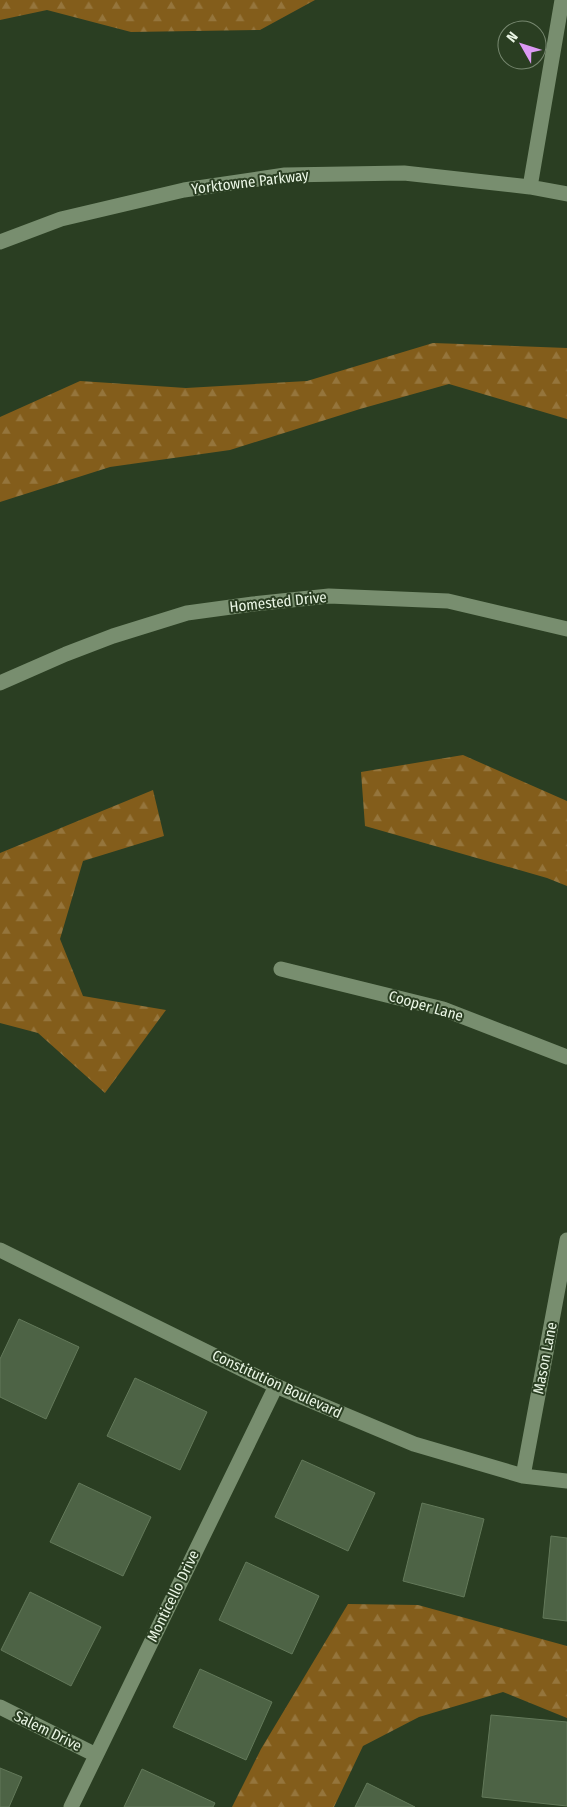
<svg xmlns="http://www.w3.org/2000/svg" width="567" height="1807" font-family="'Fira Sans Condensed',sans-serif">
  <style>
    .forest { fill: url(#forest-firs) }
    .building { fill: #4d6345; stroke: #63795a }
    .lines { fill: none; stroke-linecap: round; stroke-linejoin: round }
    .minor { stroke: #788e6f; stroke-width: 15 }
    .labels { text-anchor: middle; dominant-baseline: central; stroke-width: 4; stroke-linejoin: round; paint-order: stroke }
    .street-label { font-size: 15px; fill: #eaf6e5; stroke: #2a3e22 }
  </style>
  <defs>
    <pattern id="forest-firs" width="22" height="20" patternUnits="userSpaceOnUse" patternTransform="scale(1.25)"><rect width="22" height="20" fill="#835d1b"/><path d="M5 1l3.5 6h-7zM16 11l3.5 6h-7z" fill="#95753c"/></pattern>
  </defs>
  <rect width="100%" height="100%" fill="#2a3e22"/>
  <path class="forest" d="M 0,0 L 315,0 L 260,30 L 131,32 L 47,10 L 0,20 Z
    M 433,343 L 567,348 L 567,419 L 449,384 L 360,409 L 230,450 L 110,467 L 0,502 L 0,417 L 80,381 L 186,388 L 307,381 Z
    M 463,755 L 567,801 L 567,886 L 547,878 L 365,826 L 361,772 Z
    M 153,790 L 164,836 L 83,861 L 60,939 L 83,996 L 166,1010 L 105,1093 L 38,1033 L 0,1023 L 0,853 Z
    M 348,1604 L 418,1605 L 567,1646 L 567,1718 L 503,1692 L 419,1717 L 363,1746 L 334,1807 L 232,1807 L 261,1749 Z"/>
  <path class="building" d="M 19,1319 L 79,1347 L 46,1419 L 0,1397 L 0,1359 Z
    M 135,1378 L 207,1412 L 180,1470 L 107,1436 Z
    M 302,1460 L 375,1493 L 348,1551 L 275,1517 Z
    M 79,1483 L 151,1517 L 123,1576 L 50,1542 Z
    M 422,1503 L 484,1519 L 464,1597 L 403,1581 Z
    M 551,1536 L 567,1538 L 567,1621 L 543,1618 Z
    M 246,1562 L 319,1596 L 292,1654 L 219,1620 Z
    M 30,1592 L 101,1627 L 71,1686 L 1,1650 Z
    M 200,1669 L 272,1702 L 246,1760 L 173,1727 Z
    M 491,1715 L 567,1722 L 567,1806 L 482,1797 Z
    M 0,1768 L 22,1777 L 9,1807 L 0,1807 Z
    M 142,1769 L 215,1803 L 213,1807 L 124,1807 Z
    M 367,1783 L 415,1807 L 355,1807 Z"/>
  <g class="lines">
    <path class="minor" d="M 530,187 L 562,0
      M 0,242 L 61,219 L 184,190 L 285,175 L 404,173 L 530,187 L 567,194
      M 0,683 L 66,654 L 113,636 L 187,613 L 253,604 L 329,596 L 448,601 L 567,629
      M 281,969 L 443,1009 L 567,1057
      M 0,1250 L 276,1386 L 414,1444 L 523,1476 L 567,1481
      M 523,1476 L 567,1240
      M 0,1707 L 96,1755
      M 71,1807 L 276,1386"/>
  </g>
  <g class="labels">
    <g class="street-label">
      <text transform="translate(250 182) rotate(-7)">Yorktowne Parkway</text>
      <text transform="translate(278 602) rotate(-6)">Homested Drive</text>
      <text transform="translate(426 1006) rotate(16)">Cooper Lane</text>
      <text transform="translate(545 1358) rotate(-79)">Mason Lane</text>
      <text transform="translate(277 1384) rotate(25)">Constitution Boulevard</text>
      <text transform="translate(173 1596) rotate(-64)">Monticello Drive</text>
      <text transform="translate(48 1731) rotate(26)">Salem Drive</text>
    </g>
  </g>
  <g transform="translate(522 45) rotate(309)"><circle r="24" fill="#2a3e22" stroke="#778870"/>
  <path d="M0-4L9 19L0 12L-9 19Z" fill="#dc99f4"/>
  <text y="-8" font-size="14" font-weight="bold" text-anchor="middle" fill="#eaf6e5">N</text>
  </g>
</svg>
